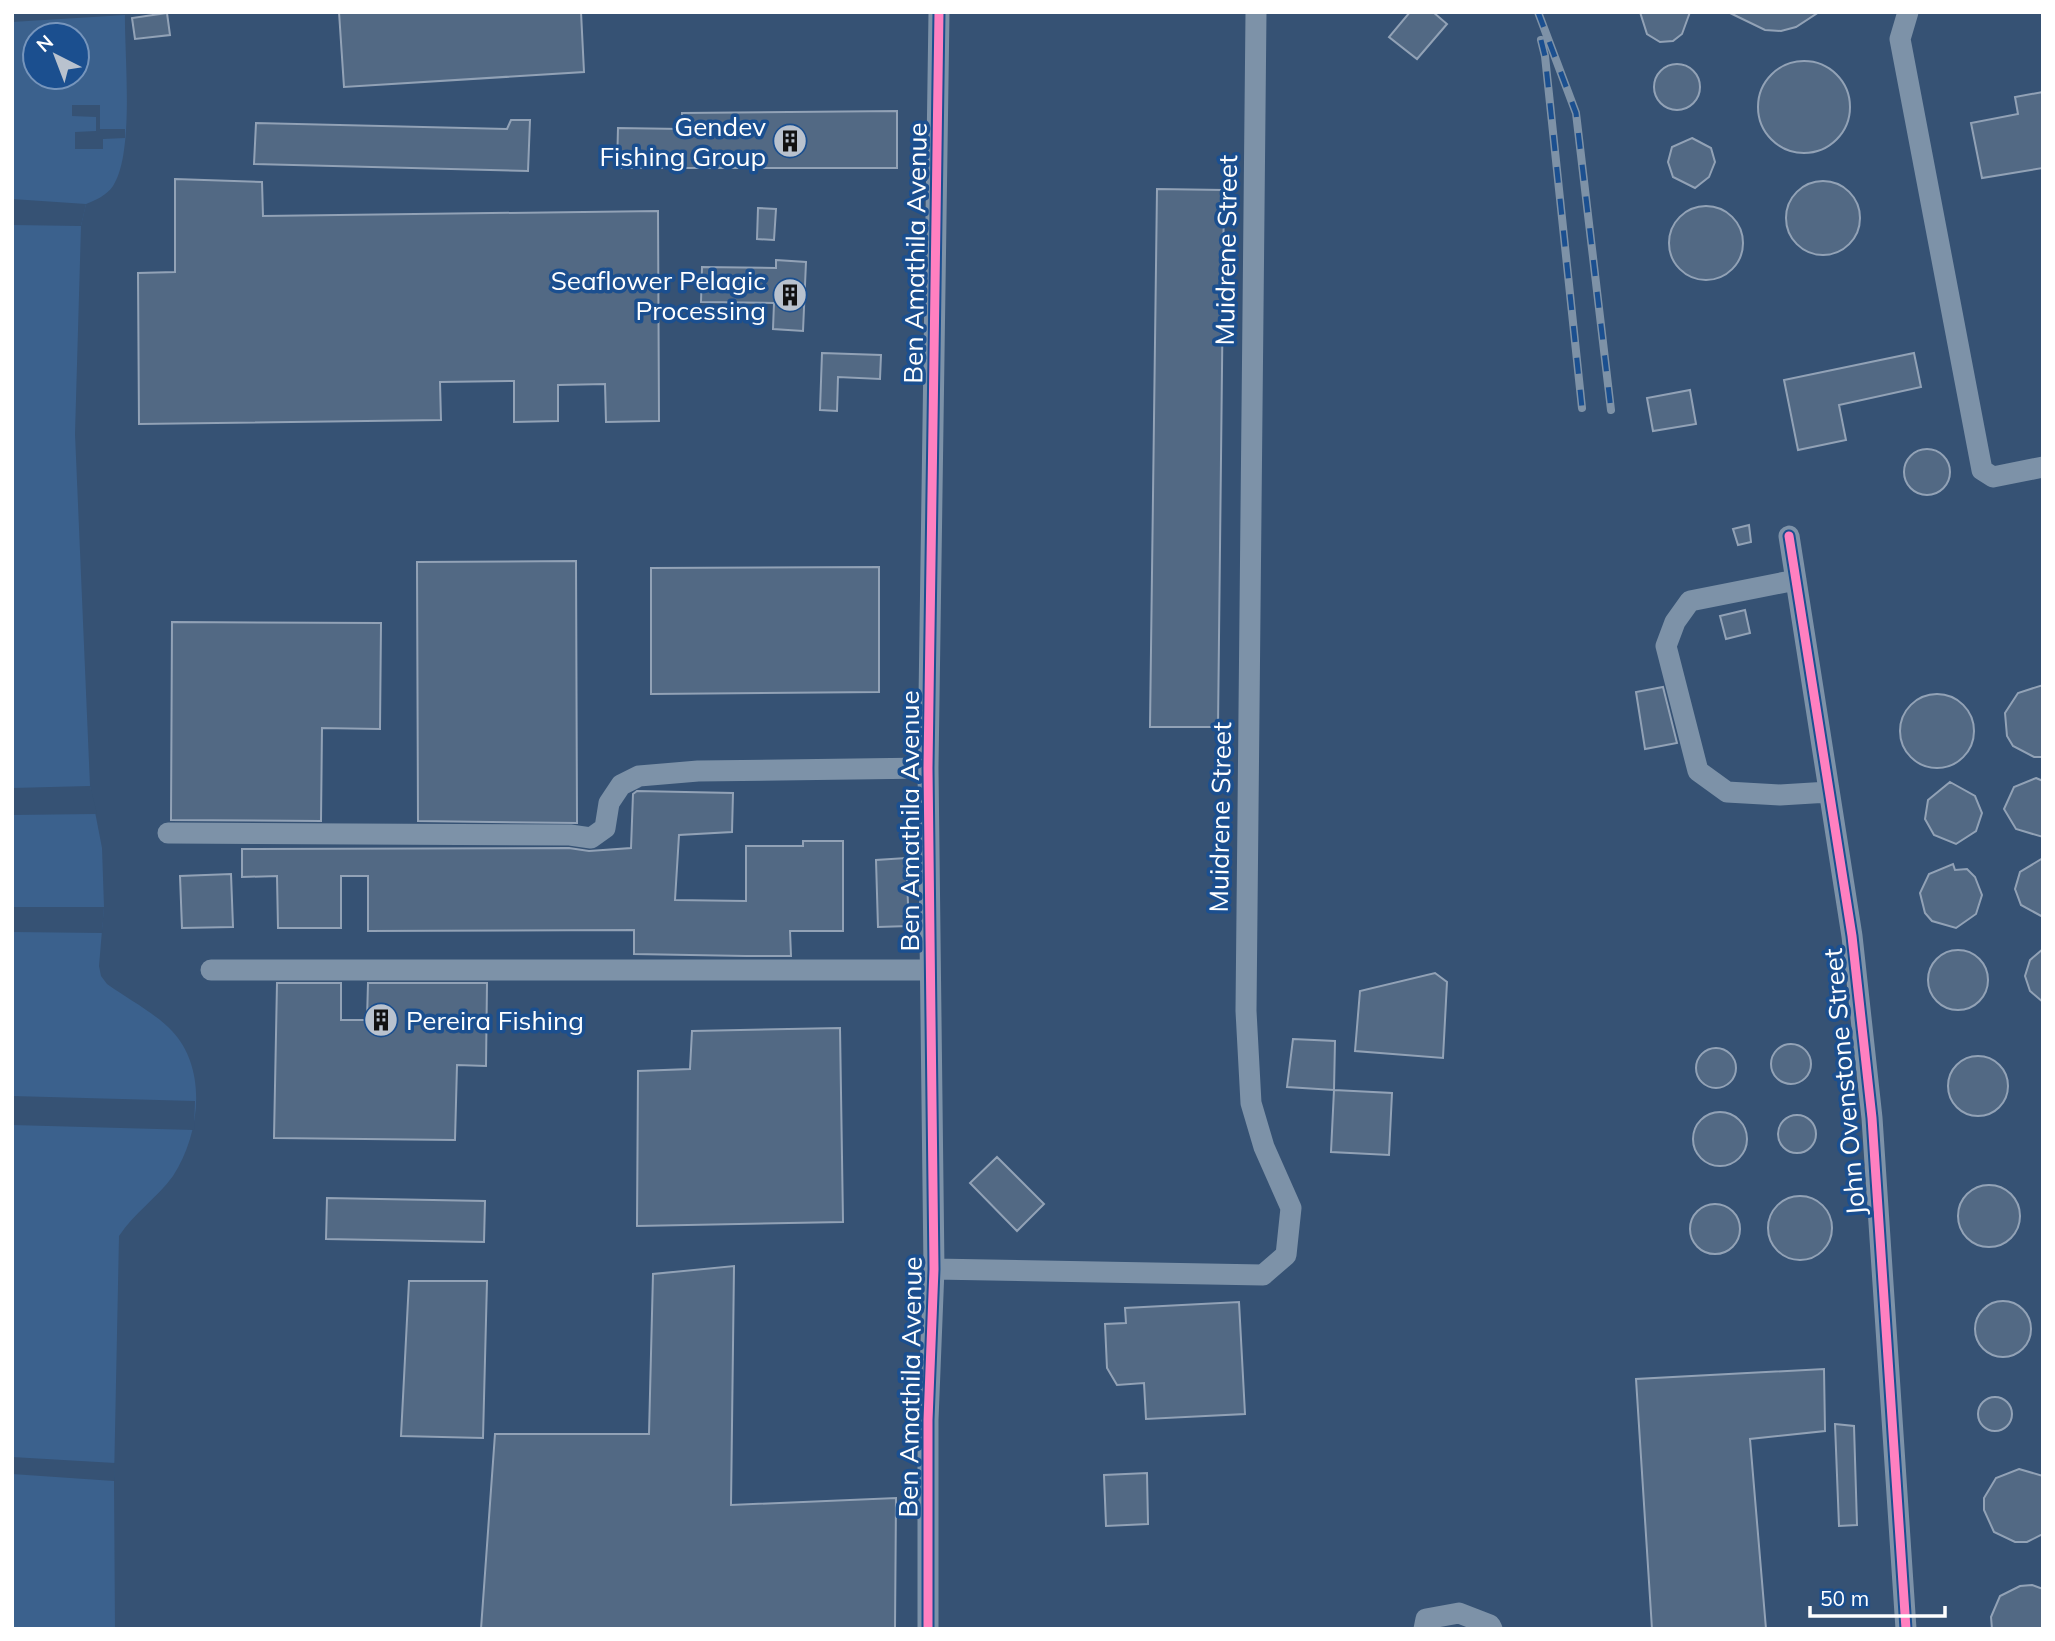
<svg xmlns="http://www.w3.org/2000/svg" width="2055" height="1641" font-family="Mulish,sans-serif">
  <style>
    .water { fill: #3b618d; fill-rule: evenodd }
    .pier { fill: #365274 }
    .building { fill: #526984; stroke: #92a2b6; stroke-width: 2 }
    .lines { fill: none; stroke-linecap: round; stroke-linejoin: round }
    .minor { stroke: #7d92a8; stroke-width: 21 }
    .rail-casing { stroke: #7e92a7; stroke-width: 8 }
    .rail { stroke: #1b4f8f; stroke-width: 5; stroke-dasharray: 16; stroke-linecap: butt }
    .cycleway-casing { stroke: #1b4f8f; stroke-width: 13 }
    .cycleway { stroke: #ff80c0; stroke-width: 9 }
    .labels { text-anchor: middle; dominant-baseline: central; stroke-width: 7; stroke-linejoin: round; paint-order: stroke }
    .poi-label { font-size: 26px; fill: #fff; stroke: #1b4f8f; text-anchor: end }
    .street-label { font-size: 26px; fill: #fff; stroke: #1b4f8f }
  </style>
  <rect width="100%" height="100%" fill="#365274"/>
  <path class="water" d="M 12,12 L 125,12 C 124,54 135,153 113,186 C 107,195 96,200 86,204 L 81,226 L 75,434 L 90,786 L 102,848 L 104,907 L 99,966 L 101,976 L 107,984 C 128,999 155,1013 172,1031 C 208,1069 200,1135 173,1176 C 157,1198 134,1213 119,1236 L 114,1481 L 115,1629 L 12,1629 ZM 35,35 L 77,35 L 77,77 L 35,77 Z"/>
  <path class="pier" d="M 12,12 L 125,12 L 125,15 L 12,22 Z
    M 72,105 L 100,105 L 100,129 L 125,129 L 125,138 L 103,139 L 103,149 L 75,149 L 75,132 L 96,131 L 96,117 L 72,116 Z
    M 12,199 L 86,204 L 81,226 L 12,225 Z
    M 90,786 L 97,814 L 12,815 L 12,788 Z
    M 12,907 L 104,907 L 102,933 L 12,932 Z
    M 12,1096 L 195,1101 L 194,1130 L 12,1125 Z
    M 12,1457 L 115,1463 L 114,1481 L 12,1474 Z"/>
  <path class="building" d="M 339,12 L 581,12 L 584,72 L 344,87 Z
    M 1410,12 L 1433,12 L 1447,24 L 1417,59 L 1389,37 Z
    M 1640,12 L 1690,12 L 1682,34 L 1673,41 L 1660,42 L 1647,34 Z
    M 1728,12 L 1819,12 L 1796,27 L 1781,31 L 1765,30 Z
    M 167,13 L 170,35 L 135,39 L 132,18 Z
    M1758 107a46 46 0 1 1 92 0a46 46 0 1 1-92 0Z
    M1654 87a23 23 0 1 1 46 0a23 23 0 1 1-46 0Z
    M 2043,92 L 2043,168 L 1982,178 L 1971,123 L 2018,114 L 2015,97 Z
    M 897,111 L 897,168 L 617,168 L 618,128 L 682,129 L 682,113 Z
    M 511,120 L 530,120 L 528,171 L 254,164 L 256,123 L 507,129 Z
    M 1692,138 L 1711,148 L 1715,162 L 1709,177 L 1695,188 L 1673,177 L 1668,162 L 1672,147 Z
    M 175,179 L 262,182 L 263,216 L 658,211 L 659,421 L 606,422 L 605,384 L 558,385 L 558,421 L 514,422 L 514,381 L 440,382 L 441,420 L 139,424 L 138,273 L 175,272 Z
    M1786 218a37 37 0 1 1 74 0a37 37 0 1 1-74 0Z
    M 1157,189 L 1224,190 L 1218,727 L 1150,727 Z
    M1669 243a37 37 0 1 1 74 0a37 37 0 1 1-74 0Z
    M 758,208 L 776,209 L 774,240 L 757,239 Z
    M 776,260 L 806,262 L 803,331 L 773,329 L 774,303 L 701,302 L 702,267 L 776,268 Z
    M 822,353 L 881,355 L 880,379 L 838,377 L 837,411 L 820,410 Z
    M 1914,353 L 1921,387 L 1839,405 L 1846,440 L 1798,450 L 1784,380 Z
    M 1690,390 L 1696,424 L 1653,431 L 1647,398 Z
    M1904 472a23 23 0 1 1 46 0a23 23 0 1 1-46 0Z
    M 1749,525 L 1751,542 L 1738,545 L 1733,529 Z
    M 576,561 L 577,823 L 418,821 L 417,562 Z
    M 879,567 L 879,692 L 651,694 L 651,568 Z
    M 1745,610 L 1750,633 L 1726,639 L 1720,616 Z
    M 172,622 L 381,623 L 380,729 L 322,728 L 321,821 L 171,820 Z
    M 2043,685 L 2043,757 L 2034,757 L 2013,746 L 2007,736 L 2005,713 L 2018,693 Z
    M 1663,687 L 1677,743 L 1645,749 L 1636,692 Z
    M1900 731a37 37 0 1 1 74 0a37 37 0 1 1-74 0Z
    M 2036,778 L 2043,781 L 2043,837 L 2016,829 L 2004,809 L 2014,787 Z
    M 1950,782 L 1975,796 L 1982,813 L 1976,831 L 1956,844 L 1934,835 L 1925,819 L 1928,800 Z
    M 637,791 L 733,793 L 732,832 L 679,835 L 675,900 L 746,901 L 746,846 L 803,846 L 803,841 L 843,841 L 843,931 L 790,931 L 791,956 L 746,956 L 634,954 L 634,930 L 368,931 L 368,876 L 341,876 L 341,928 L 278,928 L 277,876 L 242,877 L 242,849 L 569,848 L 589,851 L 631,848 L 633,794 Z
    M 906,858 L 909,926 L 878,927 L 876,860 Z
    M 2043,858 L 2043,917 L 2021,905 L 2015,889 L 2020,872 Z
    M 1953,864 L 1955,870 L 1967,869 L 1975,877 L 1982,895 L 1976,914 L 1956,928 L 1932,921 L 1925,913 L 1920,893 L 1929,874 Z
    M 231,874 L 233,927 L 182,928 L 180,876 Z
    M 2043,949 L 2043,1002 L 2030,991 L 2025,976 L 2030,960 Z
    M1928 980a30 30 0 1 1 60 0a30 30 0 1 1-60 0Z
    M 1435,973 L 1447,982 L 1443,1058 L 1355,1051 L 1360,991 Z
    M 277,983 L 341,983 L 341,1020 L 367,1020 L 368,983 L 487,983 L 486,1066 L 457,1065 L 455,1140 L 274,1138 Z
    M 840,1028 L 843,1222 L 637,1226 L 638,1071 L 690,1069 L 692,1031 Z
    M 1293,1039 L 1335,1041 L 1334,1090 L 1287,1087 Z
    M1771 1064a20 20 0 1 1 40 0a20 20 0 1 1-40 0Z
    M1696 1068a20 20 0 1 1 40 0a20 20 0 1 1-40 0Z
    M1948 1086a30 30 0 1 1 60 0a30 30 0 1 1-60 0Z
    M 1334,1090 L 1392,1093 L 1389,1155 L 1331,1152 Z
    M1693 1139a27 27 0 1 1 54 0a27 27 0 1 1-54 0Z
    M1778 1134a19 19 0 1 1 38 0a19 19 0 1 1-38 0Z
    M 997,1157 L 1044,1204 L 1017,1231 L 970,1183 Z
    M1958 1216a31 31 0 1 1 62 0a31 31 0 1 1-62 0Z
    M1768 1228a32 32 0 1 1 64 0a32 32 0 1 1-64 0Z
    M 327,1198 L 485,1201 L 484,1242 L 326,1239 Z
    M1690 1229a25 25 0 1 1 50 0a25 25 0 1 1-50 0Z
    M 734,1266 L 731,1505 L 896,1498 L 895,1629 L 481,1629 L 495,1434 L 649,1434 L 653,1274 Z
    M 409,1281 L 487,1281 L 483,1438 L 401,1436 Z
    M1975 1329a28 28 0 1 1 56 0a28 28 0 1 1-56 0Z
    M 1239,1302 L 1245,1414 L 1146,1419 L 1144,1383 L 1117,1385 L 1107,1368 L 1105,1324 L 1126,1323 L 1125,1308 Z
    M 1824,1369 L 1825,1431 L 1750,1439 L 1766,1629 L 1652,1629 L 1636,1379 Z
    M1978 1414a17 17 0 1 1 34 0a17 17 0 1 1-34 0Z
    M 1835,1424 L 1854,1426 L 1857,1525 L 1839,1526 Z
    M 2019,1469 L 2043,1476 L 2043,1534 L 2027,1542 L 2015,1542 L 1994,1532 L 1984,1510 L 1984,1498 L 1996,1478 Z
    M 1147,1473 L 1148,1524 L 1106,1526 L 1104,1475 Z
    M 2032,1585 L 2043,1589 L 2043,1629 L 1992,1629 L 1991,1617 L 2000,1596 L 2020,1586 Z"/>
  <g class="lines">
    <path class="minor" d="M 1908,12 L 1900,39 L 1982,470 L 1993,477 L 2043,467
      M 1789,536 L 1852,936 L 1872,1118 L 1906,1629
      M 1796,580 L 1690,601 L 1675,622 L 1666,646 L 1698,771 L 1727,792 L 1780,795 L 1829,792
      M 168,833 L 570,835 L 591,838 L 605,828 L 609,803 L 621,785 L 639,776 L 698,771 L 928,768
      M 211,970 L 930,970
      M 934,1269 L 1263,1275 L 1286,1255 L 1291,1208 L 1264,1147 L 1251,1103 L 1246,1011 L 1256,12
      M 928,1629 L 928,1420 L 934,1269 L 928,768 L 939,12
      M 1424,1629 L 1426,1619 L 1459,1613 L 1490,1625 L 1492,1629"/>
    <g class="rail-casing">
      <path id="rail" d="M 1538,12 L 1576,113 L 1611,410
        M 1541,40 L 1545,56 L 1582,408"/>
    </g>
    <use href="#rail" class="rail"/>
    <g class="cycleway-casing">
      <path id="cycleway" d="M 1789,536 L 1852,936 L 1872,1118 L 1906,1629
        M 928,1629 L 928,1420 L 934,1269 L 928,768 L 939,12"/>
    </g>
    <use href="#cycleway" class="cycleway"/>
  </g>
  <defs>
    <g id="building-disc" transform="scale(1.75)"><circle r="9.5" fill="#b9c2ce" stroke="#1b4f8f"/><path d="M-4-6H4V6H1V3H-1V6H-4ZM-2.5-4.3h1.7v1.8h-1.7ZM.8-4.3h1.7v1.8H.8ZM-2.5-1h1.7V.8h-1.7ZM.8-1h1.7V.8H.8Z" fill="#111"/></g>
  </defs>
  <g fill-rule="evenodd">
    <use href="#building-disc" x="790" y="141"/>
    <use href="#building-disc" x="790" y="295"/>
    <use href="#building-disc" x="381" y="1020"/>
  </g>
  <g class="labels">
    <g class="poi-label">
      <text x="766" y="126">Gendev<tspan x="766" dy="30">Fishing Group</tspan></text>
      <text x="766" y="280">Seaflower Pelagic<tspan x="766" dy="30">Processing</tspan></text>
      <text x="406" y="1020" text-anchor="start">Pereira Fishing</text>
    </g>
    <g class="street-label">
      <text transform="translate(1226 250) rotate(-89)">Muidrene Street</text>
      <text transform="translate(915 253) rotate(-89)">Ben Amathila Avenue</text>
      <text transform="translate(1220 817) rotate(-89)">Muidrene Street</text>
      <text transform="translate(909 821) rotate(-90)">Ben Amathila Avenue</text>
      <text transform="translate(1844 1082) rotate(-95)">John Ovenstone Street</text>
      <text transform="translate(910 1387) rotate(-89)">Ben Amathila Avenue</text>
    </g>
  </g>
  <rect width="2055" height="1641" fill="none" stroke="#ffffff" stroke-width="28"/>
  <g transform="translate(56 56) rotate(318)"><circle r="33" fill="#1b4f8f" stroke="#7695bc" stroke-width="2"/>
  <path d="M0-5L12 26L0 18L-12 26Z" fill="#b9c2ce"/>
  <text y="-10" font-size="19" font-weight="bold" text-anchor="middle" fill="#ffffff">N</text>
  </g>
  <path d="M1810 1606v10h135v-10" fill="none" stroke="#ffffff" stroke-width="3.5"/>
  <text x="1820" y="1606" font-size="21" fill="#ffffff" stroke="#1b4f8f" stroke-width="5" paint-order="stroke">50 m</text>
</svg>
